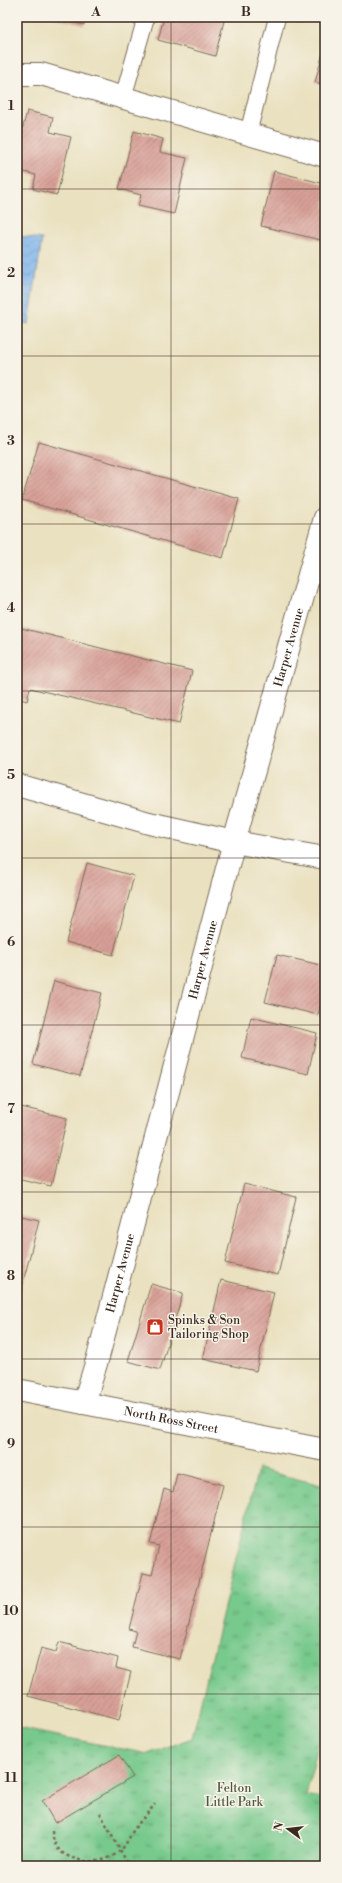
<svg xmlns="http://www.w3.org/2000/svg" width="342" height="1883" font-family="'Libre Bodoni',serif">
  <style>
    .grass { fill: url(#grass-tufts); stroke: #597a55 }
    .water { fill: url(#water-waves); stroke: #5b6e84 }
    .building { fill: url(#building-hatch) }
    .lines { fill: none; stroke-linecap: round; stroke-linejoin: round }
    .service-casing { stroke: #786a57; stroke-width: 18 }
    .minor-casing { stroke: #786a57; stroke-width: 24 }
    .path { stroke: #786a57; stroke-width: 2.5; stroke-dasharray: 3 3; stroke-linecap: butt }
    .service { stroke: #fff; stroke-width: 16 }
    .minor { stroke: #fff; stroke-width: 22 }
    .grid { fill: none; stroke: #3b2a1e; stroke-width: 1; stroke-opacity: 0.55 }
    .labels { text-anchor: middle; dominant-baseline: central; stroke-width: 3; stroke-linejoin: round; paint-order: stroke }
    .street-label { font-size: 12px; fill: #3b2a1e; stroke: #f7f3e8 }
    .poi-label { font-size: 12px; fill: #3b2a1e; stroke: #f7f3e8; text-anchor: start }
    .park-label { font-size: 12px; fill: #4d5a3f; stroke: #f7f3e8 }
    .neatline { fill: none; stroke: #3b2a1e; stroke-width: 1.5 }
    .grid-label { font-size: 13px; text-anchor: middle; font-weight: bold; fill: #3b2a1e }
  </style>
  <defs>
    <pattern id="grass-tufts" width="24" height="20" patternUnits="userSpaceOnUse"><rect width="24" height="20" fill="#77c98c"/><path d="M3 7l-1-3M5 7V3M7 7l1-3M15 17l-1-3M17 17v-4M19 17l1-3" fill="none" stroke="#63a372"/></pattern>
    <pattern id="water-waves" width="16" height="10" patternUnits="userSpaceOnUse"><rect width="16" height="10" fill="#7bb3eb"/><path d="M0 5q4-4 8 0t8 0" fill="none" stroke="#6692be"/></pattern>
    <pattern id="building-hatch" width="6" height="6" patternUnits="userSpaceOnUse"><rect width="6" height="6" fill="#d8a097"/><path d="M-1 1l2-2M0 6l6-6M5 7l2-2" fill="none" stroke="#b0837b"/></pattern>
  </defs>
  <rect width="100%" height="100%" fill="#f7f3e8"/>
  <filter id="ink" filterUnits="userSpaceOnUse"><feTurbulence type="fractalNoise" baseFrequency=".025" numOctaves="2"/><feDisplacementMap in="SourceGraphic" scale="8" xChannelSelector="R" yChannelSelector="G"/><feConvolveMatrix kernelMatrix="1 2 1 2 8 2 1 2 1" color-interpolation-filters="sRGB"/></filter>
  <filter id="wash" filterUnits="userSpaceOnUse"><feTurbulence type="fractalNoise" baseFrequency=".012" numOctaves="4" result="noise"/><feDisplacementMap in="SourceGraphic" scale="16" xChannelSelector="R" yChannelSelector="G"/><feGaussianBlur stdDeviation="0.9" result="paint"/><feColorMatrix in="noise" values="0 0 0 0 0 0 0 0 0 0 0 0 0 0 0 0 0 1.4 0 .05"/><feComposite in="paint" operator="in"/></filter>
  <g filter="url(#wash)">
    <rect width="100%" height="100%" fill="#eae1c0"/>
    <path class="grass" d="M 258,1469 L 325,1486 L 325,1716 L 306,1795 L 325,1799 L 325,1866 L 17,1866 L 17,1728 L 148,1754 L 192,1738 Z"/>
    <path class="water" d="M 17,236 L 42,239 L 29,324 L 17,322 Z"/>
    <g id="blocks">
      <path class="building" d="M 51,17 L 86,17 L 84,25 Z
        M 164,17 L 225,17 L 215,56 L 158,40 Z
        M 325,46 L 325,85 L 315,82 Z
        M 27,111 L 53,117 L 50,132 L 71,137 L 57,195 L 33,189 L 36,175 L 17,170 L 17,151 Z
        M 134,131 L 163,139 L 160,152 L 187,158 L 174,214 L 138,206 L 141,195 L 119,189 Z
        M 274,171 L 325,184 L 325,241 L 261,226 Z
        M 39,442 L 239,499 L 223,558 L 22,500 Z
        M 17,627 L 192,671 L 179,724 L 30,688 L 27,701 L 17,698 Z
        M 87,863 L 134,876 L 113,955 L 66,942 Z
        M 277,955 L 325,966 L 325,985 L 318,1015 L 265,1002 Z
        M 54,981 L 102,993 L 80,1076 L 33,1064 Z
        M 251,1017 L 317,1033 L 308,1074 L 242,1058 Z
        M 21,1107 L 67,1118 L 51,1186 L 17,1178 L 17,1121 Z
        M 244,1184 L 296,1197 L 278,1275 L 225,1263 Z
        M 17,1215 L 39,1220 L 18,1302 L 17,1302 Z
        M 221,1280 L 274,1292 L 256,1371 L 203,1359 Z
        M 151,1284 L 183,1293 L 160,1370 L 128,1361 Z
        M 177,1473 L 223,1485 L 180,1659 L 132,1647 L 136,1631 L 129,1629 L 143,1573 L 152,1575 L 159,1546 L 150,1544 L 164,1489 L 173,1492 Z
        M 59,1642 L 118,1658 L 116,1668 L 131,1672 L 119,1720 L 28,1696 L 41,1648 L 56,1652 Z
        M 119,1755 L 133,1777 L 55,1823 L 42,1801 Z"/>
    </g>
  </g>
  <g filter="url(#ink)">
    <use href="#blocks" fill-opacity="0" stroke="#786a57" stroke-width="1"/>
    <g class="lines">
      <g class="service-casing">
        <path id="service" d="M 123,98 L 146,17
          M 248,134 L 277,17"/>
      </g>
      <g class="minor-casing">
        <g id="minor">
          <path d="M 17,74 L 41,74 L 325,156"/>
          <path d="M 17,785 L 149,823 L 234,842 L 325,858"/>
          <path id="s1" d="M 17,1390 L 325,1450"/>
          <path id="s2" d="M 84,1403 L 98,1357 L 234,842 L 325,518"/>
        </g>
      </g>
      <path class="path" d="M 100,1813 L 129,1866
        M 52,1831 C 53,1844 58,1852 70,1857 C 85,1864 106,1863 120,1851 C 126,1846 130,1835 135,1828 C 141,1820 149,1812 155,1804
        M 78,1866 L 80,1860"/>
      <use href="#service" class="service"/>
      <use href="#minor" class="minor"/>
    </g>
  </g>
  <path class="grid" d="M 171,17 L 171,1866M 17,189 L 325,189M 17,356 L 325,356M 17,524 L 325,524M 17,691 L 325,691M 17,858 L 325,858M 17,1025 L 325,1025M 17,1192 L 325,1192M 17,1359 L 325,1359M 17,1527 L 325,1527M 17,1694 L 325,1694"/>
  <defs>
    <g id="shop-square" transform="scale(0.9)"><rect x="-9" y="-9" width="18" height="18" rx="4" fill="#c8321e" stroke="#f7f3e8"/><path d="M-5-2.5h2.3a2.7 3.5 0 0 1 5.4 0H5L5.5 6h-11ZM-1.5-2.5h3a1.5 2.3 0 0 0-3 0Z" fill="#fff"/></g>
  </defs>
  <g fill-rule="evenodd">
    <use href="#shop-square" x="155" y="1327"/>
  </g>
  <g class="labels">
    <g class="street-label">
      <text stroke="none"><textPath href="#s2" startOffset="783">Harper Avenue</textPath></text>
      <text stroke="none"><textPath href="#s2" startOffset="459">Harper Avenue</textPath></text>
      <text stroke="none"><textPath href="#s2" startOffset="135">Harper Avenue</textPath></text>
      <text stroke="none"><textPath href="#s1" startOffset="157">North Ross Street</textPath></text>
    </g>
    <g class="poi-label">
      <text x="168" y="1320">Spinks &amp; Son<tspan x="168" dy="14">Tailoring Shop</tspan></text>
    </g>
    <g class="park-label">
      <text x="234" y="1788">Felton<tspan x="234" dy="14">Little Park</tspan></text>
    </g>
  </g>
  <rect width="342" height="1883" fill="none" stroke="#f7f3e8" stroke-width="44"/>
  <g transform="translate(288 1829) rotate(285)" stroke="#f7f3e8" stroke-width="3" paint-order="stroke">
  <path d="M0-3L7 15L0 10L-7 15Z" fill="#3b2a1e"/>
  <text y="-6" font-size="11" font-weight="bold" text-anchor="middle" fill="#3b2a1e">N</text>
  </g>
  <rect x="22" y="22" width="298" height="1839" class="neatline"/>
  <g class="grid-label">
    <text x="96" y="16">A</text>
    <text x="246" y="16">B</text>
    <text x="11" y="110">1</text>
    <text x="11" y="277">2</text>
    <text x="11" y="445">3</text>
    <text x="11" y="612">4</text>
    <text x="11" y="779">5</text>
    <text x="11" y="946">6</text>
    <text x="11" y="1113">7</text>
    <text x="11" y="1280">8</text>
    <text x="11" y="1448">9</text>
    <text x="11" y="1615">10</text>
    <text x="11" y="1782">11</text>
  </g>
</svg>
